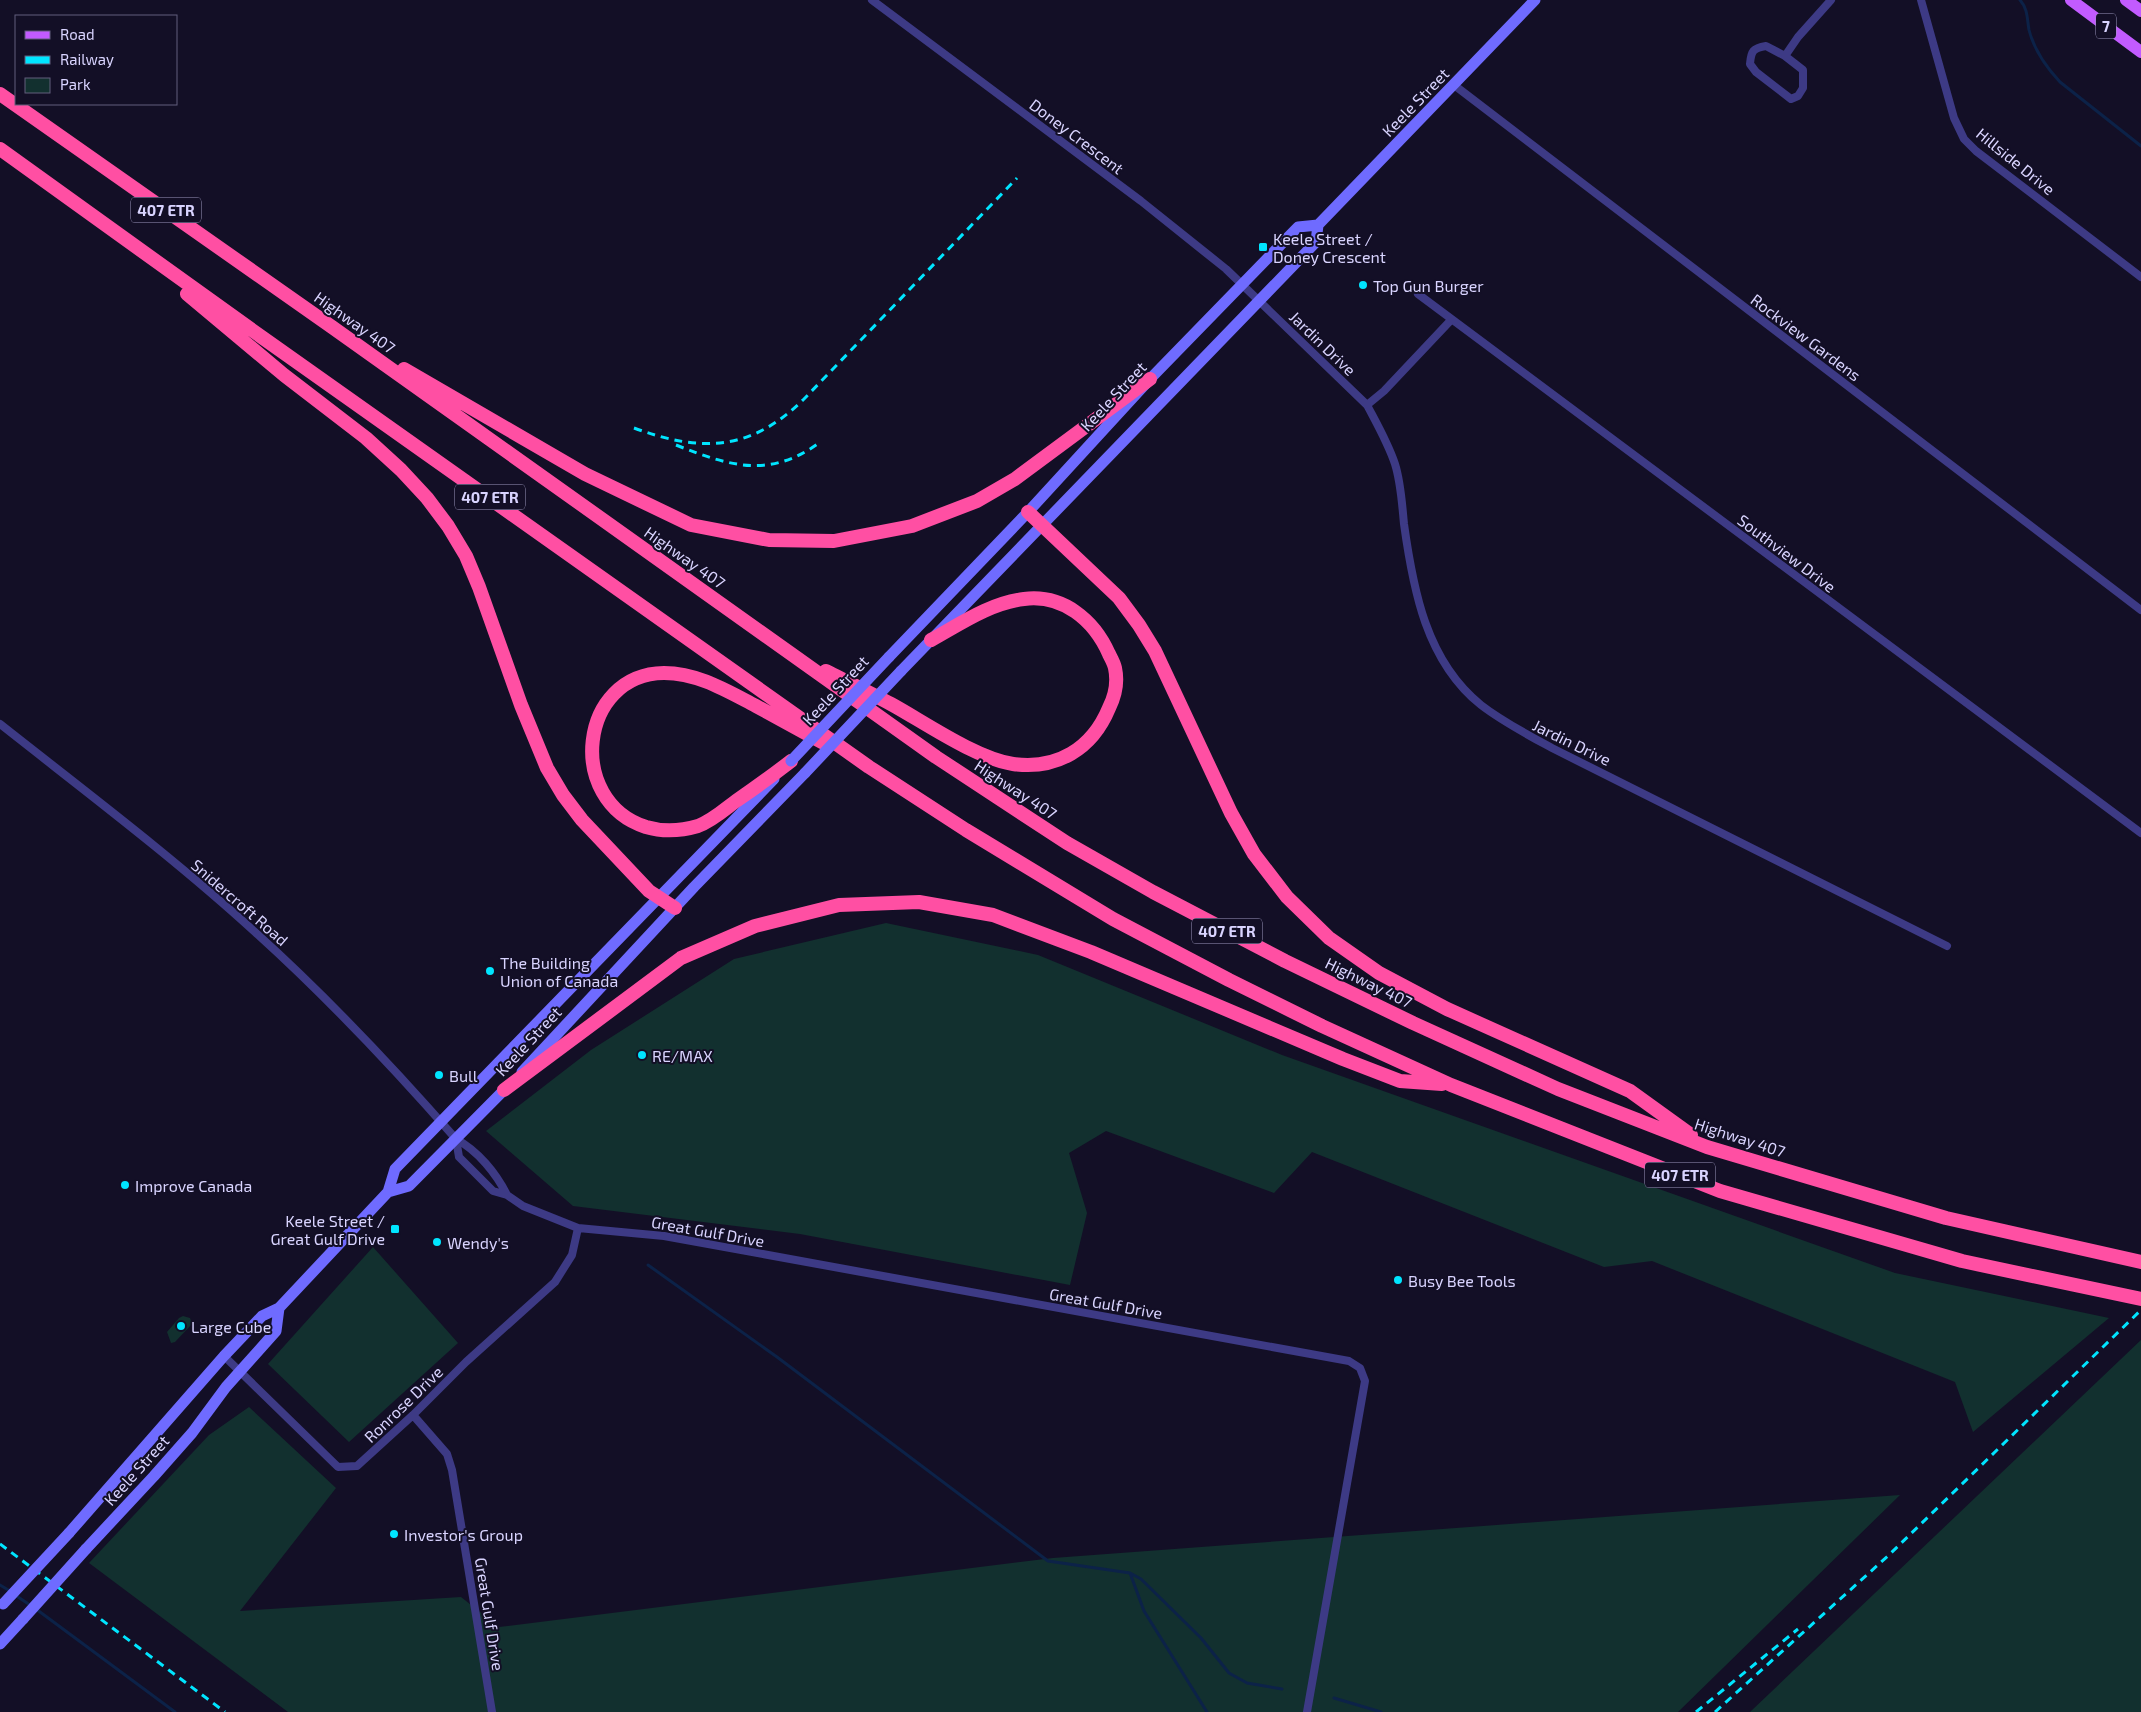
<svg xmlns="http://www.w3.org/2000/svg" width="2141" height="1712" font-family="'Exo 2',sans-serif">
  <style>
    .green { fill: #12302f }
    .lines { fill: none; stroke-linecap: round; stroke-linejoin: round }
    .stream { stroke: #0c2248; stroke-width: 3 }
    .minor { stroke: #3d3a85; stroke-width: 8 }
    .secondary { stroke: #6f6bff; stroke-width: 11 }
    .primary { stroke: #c25bff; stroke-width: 12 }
    .motorway { stroke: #ff4fa3; stroke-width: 14 }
    .rail { stroke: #00e5ff; stroke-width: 3; stroke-dasharray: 8 6; stroke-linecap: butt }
    .secondary-bridge { stroke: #6f6bff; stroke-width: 11 }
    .poi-dot { fill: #00e5ff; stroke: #130f26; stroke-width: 2 }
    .labels { text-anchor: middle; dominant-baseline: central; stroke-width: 4; stroke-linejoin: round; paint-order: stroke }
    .shield { fill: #130f26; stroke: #9e99be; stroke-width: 1 }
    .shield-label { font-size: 15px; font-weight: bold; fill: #d9d4ff }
    .street-label { font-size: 16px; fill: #d9d4ff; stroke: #130f26 }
    .poi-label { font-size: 16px; fill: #d9d4ff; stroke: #130f26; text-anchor: start }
  </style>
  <rect width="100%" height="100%" fill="#130f26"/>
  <path class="green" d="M 886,923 L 1038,955 L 1282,1055 L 1895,1273 L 2109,1318 L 1973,1432 L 1955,1382 L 1652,1261 L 1604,1267 L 1312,1152 L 1274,1193 L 1106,1131 L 1069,1153 L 1087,1213 L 1070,1285 L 800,1234 L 573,1206 L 486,1131 L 591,1050 L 734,959 Z
    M 373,1247 L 458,1343 L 349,1442 L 268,1364 Z
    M 183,1316 L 190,1318 L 192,1324 L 175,1342 L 171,1343 L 167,1332 L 179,1318 Z
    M 2141,1340 L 2141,1712 L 1750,1712 Z
    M 249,1407 L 336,1488 L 240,1611 L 461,1597 L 499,1627 L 1053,1558 L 1900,1495 L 1678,1712 L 288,1712 L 89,1563 L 209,1435 Z"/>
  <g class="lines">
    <path class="stream" d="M 2020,0 C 2028,9 2027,19 2029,30 C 2034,50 2046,67 2060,82 L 2141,146
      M 648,1265 L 777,1357 L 1048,1561 L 1130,1573 L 1141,1579 L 1201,1638 L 1229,1673 L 1247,1683 L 1282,1689
      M 1130,1573 L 1144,1611 L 1207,1712
      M 0,1585 L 10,1591
      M 15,1595 L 30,1605
      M 36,1609 L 175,1712
      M 1334,1698 L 1381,1712"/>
    <path class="minor" d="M 872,0 L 1141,201 L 1226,269 L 1367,405 C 1377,424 1388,443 1395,464 C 1401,483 1402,504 1404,524 C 1413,589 1426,661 1481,705 C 1503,722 1528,735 1552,748 L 1947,946
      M 1921,0 L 1954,118 L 1964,139 L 1976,151 L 2141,277
      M 1766,46 L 1785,56 L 1803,70 L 1803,88 L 1798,96 L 1791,99 L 1756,72 L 1750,64 C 1751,51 1753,48 1766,46 Z
      M 1785,56 L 1798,37 L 1831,0
      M 1454,85 L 2141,610
      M 1418,294 L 2141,833
      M 1367,405 L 1384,391 L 1451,320
      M 0,724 C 86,792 174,858 255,932 C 327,997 393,1067 456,1139 C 478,1151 496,1173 507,1195
      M 456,1139 L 459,1157 L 493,1191 L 507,1195 L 523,1206 L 578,1228 L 664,1236 L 1349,1361 L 1360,1368 L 1365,1381 L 1307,1712
      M 224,1356 L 338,1467 L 357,1466 L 413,1415 L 466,1362 L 555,1282 L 572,1255 L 578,1228
      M 413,1415 L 447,1454 L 452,1470 L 492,1712"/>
    <path class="secondary" d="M 889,657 L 1028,512 L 1150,379 L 1298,227 L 1318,225
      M 901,671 L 1316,242 L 1318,225 L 1535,0
      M 522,1072 L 694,887 L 805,773
      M 388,1192 L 409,1186 L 509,1085
      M 69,1533 L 224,1356 L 262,1316 L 279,1308 L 388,1192 L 395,1169 L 774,779
      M 86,1549 L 154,1476 L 192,1433 L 226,1387 L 276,1331 L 279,1308
      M 0,1644 L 23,1619"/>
    <path class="primary" d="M 2071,0 L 2141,52
      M 2126,0 L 2141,11"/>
    <path class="motorway" d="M 0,94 L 332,327 L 936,757 L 1067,843 L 1153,892 L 1285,961 L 1413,1023 L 1558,1089 L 1707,1147 L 1946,1218 L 2141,1262
      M 0,149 L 263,338 L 869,767 L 966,830 L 1113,919 L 1229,980 L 1322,1026 L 1451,1085 L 1720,1191 L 1962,1261 L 2141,1299
      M 187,294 L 284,375 L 366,438 L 401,470 L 427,498 L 448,526 L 466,556 L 479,587 L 521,705 L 547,768 L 563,795 L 582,820 L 649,891 L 675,908
      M 404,369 L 585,474 L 691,525 L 769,540 L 834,541 L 912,526 L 977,501 L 1015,479 L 1150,379
      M 1028,512 L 1119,598 L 1139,625 L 1155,651 L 1231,813 L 1254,854 L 1287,897 L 1329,938 L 1379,973 L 1447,1009 L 1630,1091 L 1691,1135
      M 826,671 C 848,682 869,692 891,704 C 924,722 975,758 1013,764 C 1057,770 1092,749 1109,708 C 1115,696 1118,682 1115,668 C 1114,663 1111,658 1109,654 C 1094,620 1063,594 1024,599 C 990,603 960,624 931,640
      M 791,761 C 773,775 755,788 736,801 C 724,810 712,821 698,826 C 681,831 663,832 646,827 C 565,801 579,674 664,673 C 698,673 727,691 756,706 C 778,718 800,730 822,742
      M 504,1090 L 681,958 L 755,926 L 839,905 L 919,902 L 993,915 L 1091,952 L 1343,1059 L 1400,1081 L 1442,1084"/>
    <path class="rail" d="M 634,428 C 702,453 751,451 804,399 L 1017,178
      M 676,445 C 729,466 769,479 819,443
      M 0,1544 L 225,1712
      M 1696,1712 L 1798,1629
      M 1715,1712 L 1890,1554 L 2141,1310"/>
    <path class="secondary-bridge" d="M 791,761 L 889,657
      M 805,773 L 901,671
      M 3,1604 L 69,1533
      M 23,1619 L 86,1549"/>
  </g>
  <g class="poi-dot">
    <rect x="1258" y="242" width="10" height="10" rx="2.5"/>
    <circle cx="1363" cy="285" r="5"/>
    <circle cx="490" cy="971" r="5"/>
    <circle cx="642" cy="1055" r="5"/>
    <circle cx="439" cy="1075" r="5"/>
    <circle cx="125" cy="1185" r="5"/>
    <rect x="390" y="1224" width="10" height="10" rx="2.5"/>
    <circle cx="437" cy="1242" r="5"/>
    <circle cx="1398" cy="1280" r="5"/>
    <circle cx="181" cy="1326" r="5"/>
    <circle cx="394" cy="1534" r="5"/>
  </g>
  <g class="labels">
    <g class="shield">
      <rect x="2096" y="13.5" width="20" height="25" rx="4"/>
      <rect x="131" y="197.5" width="70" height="25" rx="4"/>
      <rect x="455" y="484.5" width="70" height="25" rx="4"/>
      <rect x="1192" y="918.5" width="70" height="25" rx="4"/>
      <rect x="1645" y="1162.5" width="70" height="25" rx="4"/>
    </g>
    <g class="shield-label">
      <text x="2106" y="26">7</text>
      <text x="166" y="210">407 ETR</text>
      <text x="490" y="497">407 ETR</text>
      <text x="1227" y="931">407 ETR</text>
      <text x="1680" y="1175">407 ETR</text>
    </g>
    <g class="street-label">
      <text transform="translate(1415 102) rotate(-46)">Keele Street</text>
      <text transform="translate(1077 136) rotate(37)">Doney Crescent</text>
      <text transform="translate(2016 161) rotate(39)">Hillside Drive</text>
      <text transform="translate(355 322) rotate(35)">Highway 407</text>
      <text transform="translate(1806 337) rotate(37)">Rockview Gardens</text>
      <text transform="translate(1323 343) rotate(44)">Jardin Drive</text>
      <text transform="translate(1113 396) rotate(-47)">Keele Street</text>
      <text transform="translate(1787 553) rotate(37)">Southview Drive</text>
      <text transform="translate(685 557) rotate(35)">Highway 407</text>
      <text transform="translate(835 690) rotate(-47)">Keele Street</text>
      <text transform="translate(1572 742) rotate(26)">Jardin Drive</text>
      <text transform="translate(1016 789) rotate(33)">Highway 407</text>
      <text transform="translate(240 902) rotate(41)">Snidercroft Road</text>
      <text transform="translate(1369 982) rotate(26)">Highway 407</text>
      <text transform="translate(528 1041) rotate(-47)">Keele Street</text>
      <text transform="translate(1740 1137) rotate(18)">Highway 407</text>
      <text transform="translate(708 1231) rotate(10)">Great Gulf Drive</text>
      <text transform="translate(1106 1303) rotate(10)">Great Gulf Drive</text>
      <text transform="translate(403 1404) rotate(-44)">Ronrose Drive</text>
      <text transform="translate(136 1470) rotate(-48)">Keele Street</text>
      <text transform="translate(490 1614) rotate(81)">Great Gulf Drive</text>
    </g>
    <g class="poi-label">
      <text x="1273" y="238">Keele Street /<tspan x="1273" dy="18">Doney Crescent</tspan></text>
      <text x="1373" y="285">Top Gun Burger</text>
      <text x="500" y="962">The Building<tspan x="500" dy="18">Union of Canada</tspan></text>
      <text x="652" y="1055">RE/MAX</text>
      <text x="449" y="1075">Bull</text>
      <text x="135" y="1185">Improve Canada</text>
      <text x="385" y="1220" text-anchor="end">Keele Street /<tspan x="385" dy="18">Great Gulf Drive</tspan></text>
      <text x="447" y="1242">Wendy's</text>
      <text x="1408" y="1280">Busy Bee Tools</text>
      <text x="191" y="1326">Large Cube</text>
      <text x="404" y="1534">Investor's Group</text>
    </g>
  </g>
  <rect x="15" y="15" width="162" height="90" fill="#130f26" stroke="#625e7d"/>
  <rect x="25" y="31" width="25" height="8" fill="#c25bff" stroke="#625e7d"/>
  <text x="60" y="40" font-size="15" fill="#d9d4ff">Road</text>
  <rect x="25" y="56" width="25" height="8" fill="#00e5ff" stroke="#625e7d"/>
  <text x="60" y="65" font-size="15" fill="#d9d4ff">Railway</text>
  <rect x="25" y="78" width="25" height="15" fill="#12302f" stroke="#625e7d"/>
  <text x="60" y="90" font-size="15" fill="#d9d4ff">Park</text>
</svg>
